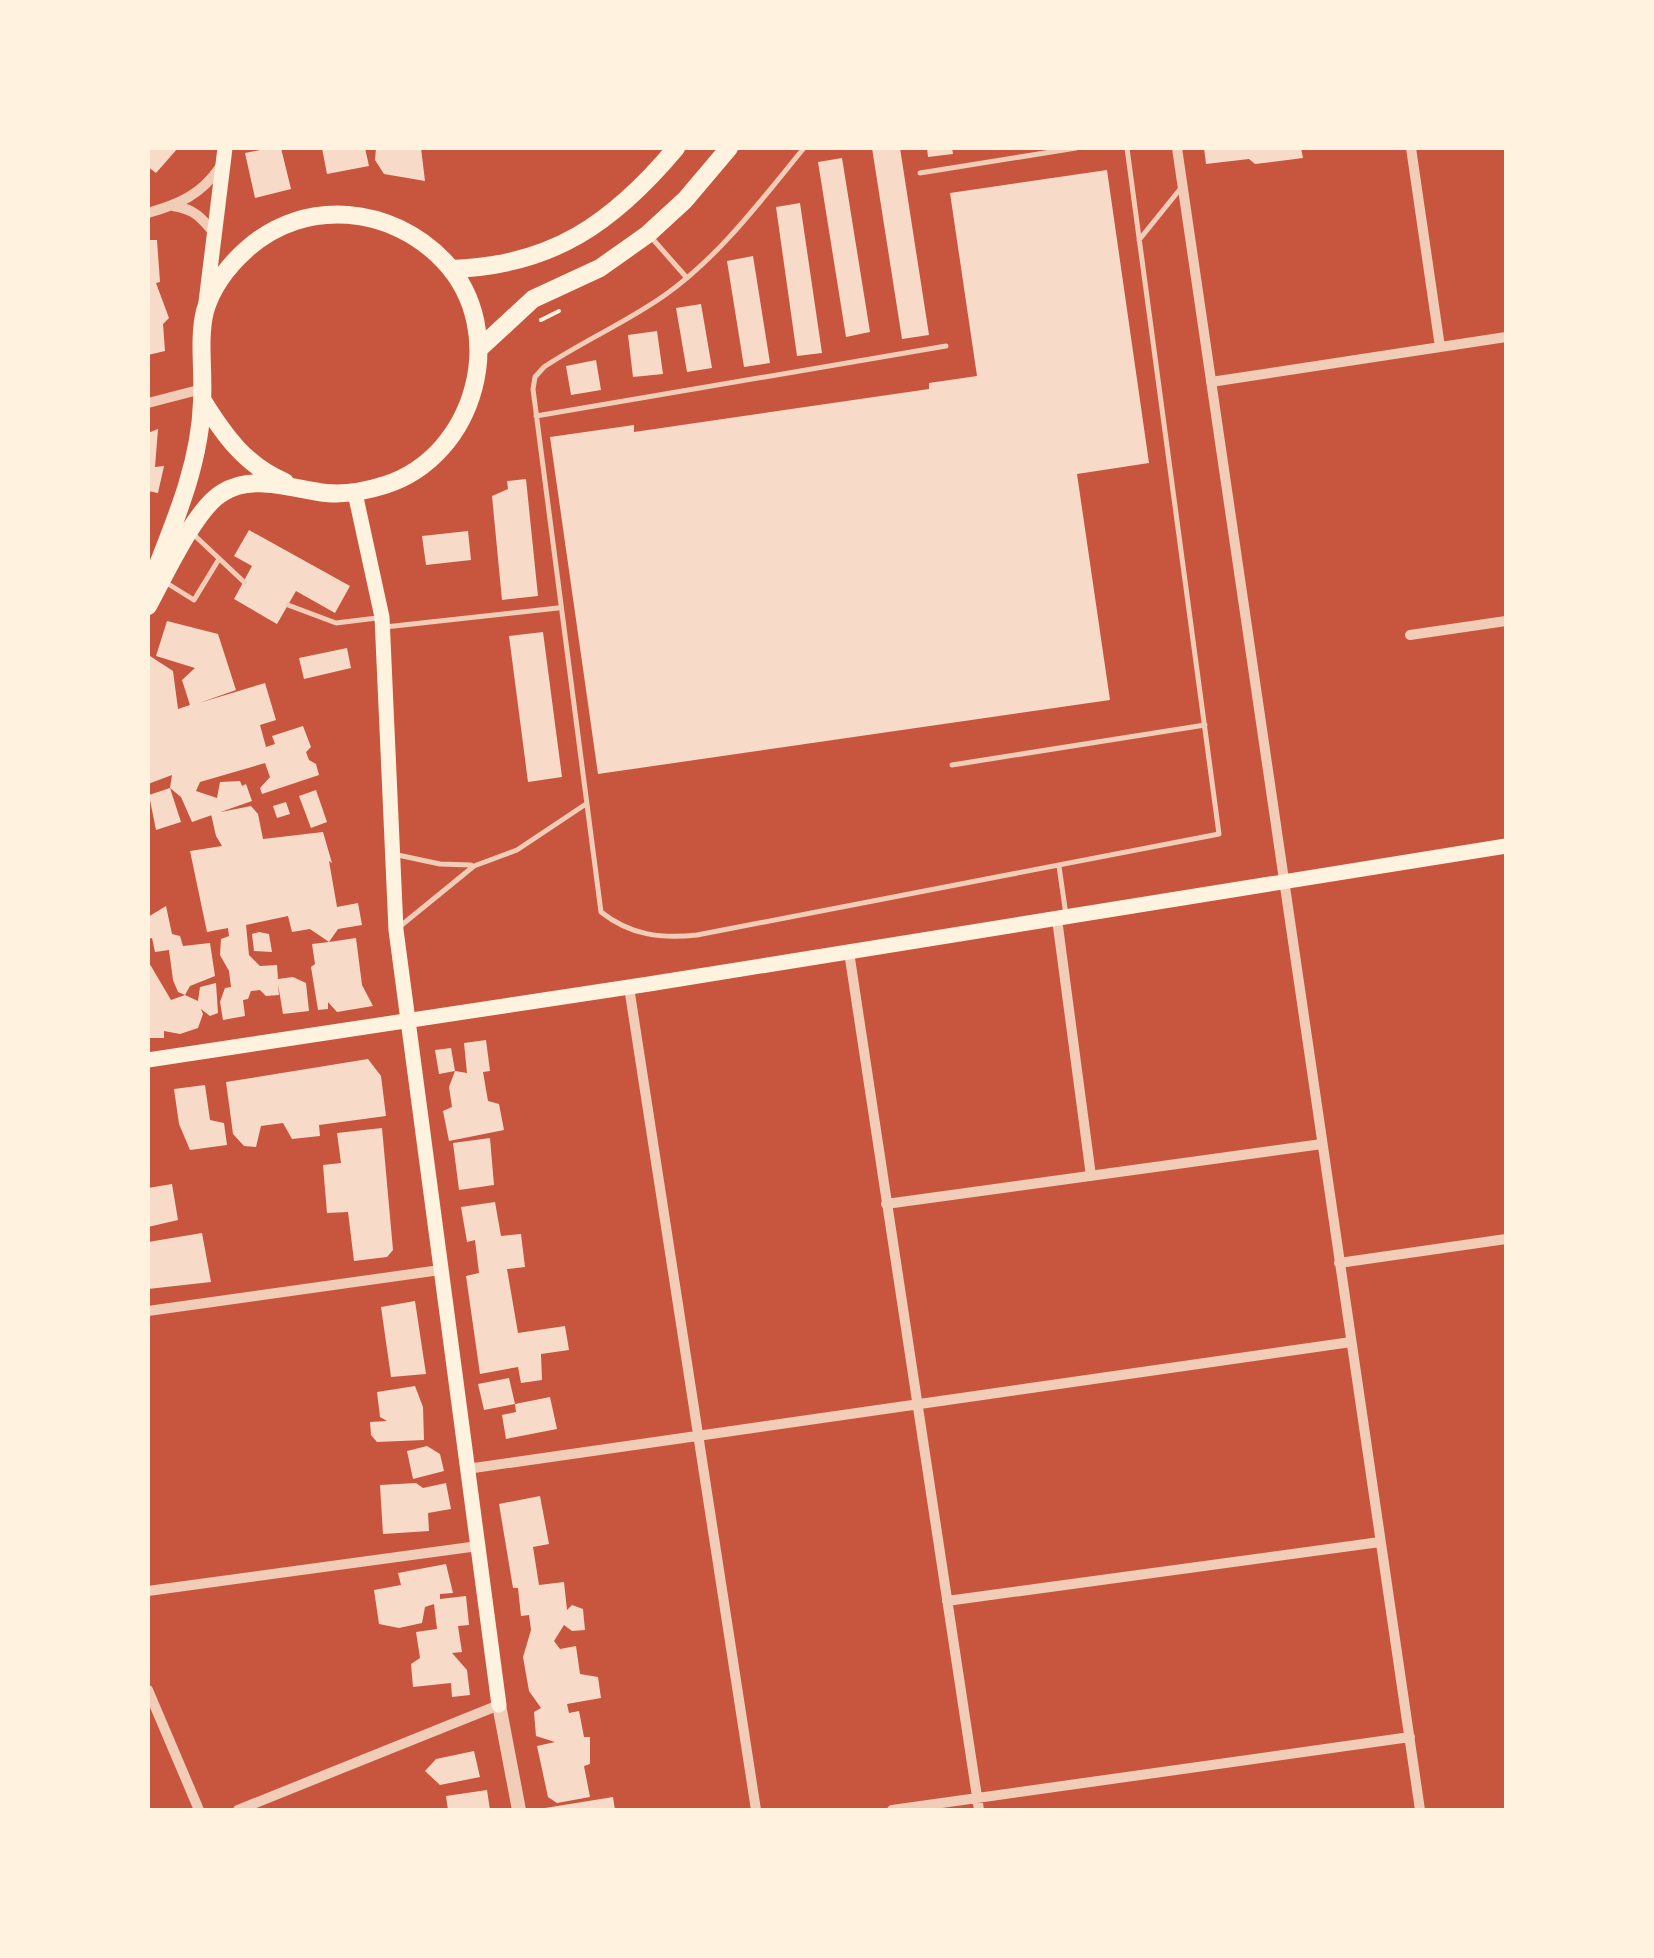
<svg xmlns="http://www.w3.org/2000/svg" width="1654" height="1958" font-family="'PT Sans',sans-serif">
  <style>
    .building { fill: #f7dbc8 }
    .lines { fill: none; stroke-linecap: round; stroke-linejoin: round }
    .path { stroke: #fff3e0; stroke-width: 4 }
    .service { stroke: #f1ccb7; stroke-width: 5 }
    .minor { stroke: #f1ccb7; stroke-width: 10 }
    .tertiary { stroke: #f1ccb7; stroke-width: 14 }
    .secondary { stroke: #fff3e0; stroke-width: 15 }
    .primary { stroke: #fff3e0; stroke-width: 18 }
  </style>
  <rect width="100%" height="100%" fill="#c8553d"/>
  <path class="building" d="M 148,148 L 178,148 L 156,173 L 148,167 Z
    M 270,148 L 281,148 L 291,189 L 255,198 L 245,153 Z
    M 322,148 L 365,148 L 369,166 L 327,174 Z
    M 376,148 L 421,148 L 425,181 L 384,174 L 375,160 Z
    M 872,148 L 900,148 L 929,335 L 902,339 Z
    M 927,148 L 952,148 L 953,154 L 928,157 Z
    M 1204,148 L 1301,148 L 1303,158 L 1255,164 L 1249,159 L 1206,164 Z
    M 842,158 L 870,332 L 846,337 L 818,162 Z
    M 1107,170 L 1149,463 L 1077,474 L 1110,700 L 598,774 L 550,437 L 634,425 L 634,432 L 929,389 L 929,383 L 977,376 L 950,193 Z
    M 800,203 L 822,353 L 797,356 L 776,207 Z
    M 148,240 L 157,240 L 160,282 L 156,283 L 169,318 L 163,324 L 165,351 L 148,355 Z
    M 753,256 L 770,363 L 744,367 L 727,261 Z
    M 701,304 L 712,368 L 687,372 L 676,308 Z
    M 657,331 L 663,374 L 633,377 L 628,335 Z
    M 596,360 L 601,390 L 571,395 L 566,366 Z
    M 158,429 L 155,467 L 164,466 L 158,493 L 148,491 L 148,433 Z
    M 526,479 L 538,596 L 502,600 L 492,496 L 508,489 L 507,481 Z
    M 249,530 L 350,586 L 335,613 L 296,591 L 277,624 L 234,599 L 252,566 L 234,556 Z
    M 468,531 L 471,560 L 426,565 L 422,536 Z
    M 167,621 L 218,634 L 236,690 L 199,703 L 265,683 L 276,720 L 260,725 L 266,747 L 275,744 L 272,736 L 303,726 L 311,747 L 306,752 L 309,760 L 316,764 L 319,775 L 262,794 L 260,788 L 270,777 L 265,763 L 200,782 L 196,791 L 217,798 L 220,782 L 240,781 L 242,786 L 246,784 L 252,801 L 192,822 L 181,797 L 170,788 L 172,775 L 148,784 L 148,659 L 150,656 L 173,671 L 178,709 L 190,705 L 182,680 L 195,668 L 156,656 Z
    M 543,632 L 562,777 L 528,782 L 509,636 Z
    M 347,648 L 351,668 L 304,679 L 299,658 Z
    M 170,788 L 181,822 L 156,830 L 149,795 Z
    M 316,790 L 327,822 L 311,828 L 299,796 Z
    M 286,802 L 290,814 L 277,818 L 273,806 Z
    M 251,806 L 258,814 L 263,839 L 323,832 L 332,863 L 329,861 L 337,907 L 358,903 L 362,925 L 338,929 L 329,942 L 356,938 L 362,985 L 373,1006 L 337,1012 L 328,1002 L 328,1009 L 318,1010 L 311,967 L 315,964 L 312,944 L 329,942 L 310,929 L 292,932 L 288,916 L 246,925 L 249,955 L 260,966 L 277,965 L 278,979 L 293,977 L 306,983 L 309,1011 L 283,1014 L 278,984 L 279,995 L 266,996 L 260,990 L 251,991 L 248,999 L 243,1000 L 245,1016 L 223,1020 L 220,1002 L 225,988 L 231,987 L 229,971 L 220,955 L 221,939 L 229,936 L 228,928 L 207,932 L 190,851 L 222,846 L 216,836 L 211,814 Z
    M 166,906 L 172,934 L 180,936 L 183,946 L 210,943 L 215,976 L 190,986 L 185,995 L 178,992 L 173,980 L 169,950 L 155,952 L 152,938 L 148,939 L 148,917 Z
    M 259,932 L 269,934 L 272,952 L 254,951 L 252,934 Z
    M 148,961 L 171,1000 L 185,995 L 198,1001 L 200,987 L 216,983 L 218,1013 L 210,1016 L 201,1009 L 203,1014 L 198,1028 L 180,1034 L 164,1031 L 164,1038 L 148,1038 Z
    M 486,1040 L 490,1071 L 483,1072 L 488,1101 L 499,1104 L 504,1130 L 449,1141 L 443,1111 L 452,1107 L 449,1087 L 455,1071 L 439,1074 L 435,1050 L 451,1048 L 455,1071 L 467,1073 L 464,1043 Z
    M 368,1059 L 381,1076 L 386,1116 L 319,1125 L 320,1136 L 292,1139 L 283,1123 L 261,1126 L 256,1147 L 244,1146 L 233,1134 L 226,1082 Z
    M 205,1085 L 210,1120 L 224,1123 L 227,1145 L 190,1150 L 179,1124 L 174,1089 Z
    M 382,1128 L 393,1250 L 387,1257 L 354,1261 L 348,1212 L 327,1213 L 323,1165 L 341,1163 L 337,1133 Z
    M 490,1138 L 494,1185 L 459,1190 L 453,1143 Z
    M 172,1184 L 178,1220 L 148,1227 L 148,1188 Z
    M 495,1202 L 501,1236 L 521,1234 L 525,1267 L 507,1269 L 518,1333 L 565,1326 L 569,1350 L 541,1354 L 542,1380 L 521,1383 L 518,1367 L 480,1374 L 466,1276 L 479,1273 L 475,1240 L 467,1242 L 461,1207 Z
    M 202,1233 L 211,1282 L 148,1289 L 148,1242 Z
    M 415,1301 L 426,1374 L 391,1377 L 381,1307 Z
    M 509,1378 L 515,1404 L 484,1410 L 478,1384 Z
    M 415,1386 L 423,1407 L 424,1440 L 377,1442 L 371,1435 L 370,1422 L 387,1421 L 380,1417 L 377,1392 Z
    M 550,1397 L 557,1429 L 506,1439 L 502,1415 L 516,1412 L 515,1404 Z
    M 427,1446 L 440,1454 L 444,1471 L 413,1479 L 407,1451 Z
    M 416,1483 L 423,1488 L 446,1483 L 451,1509 L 428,1513 L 429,1531 L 383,1534 L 380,1485 Z
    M 540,1496 L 549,1544 L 533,1547 L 539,1585 L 564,1582 L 567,1610 L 572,1605 L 583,1609 L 585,1630 L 572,1631 L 564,1625 L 554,1641 L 560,1649 L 576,1646 L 580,1674 L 598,1677 L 601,1698 L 567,1704 L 569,1713 L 579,1711 L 584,1737 L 590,1737 L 590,1764 L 584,1766 L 590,1797 L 557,1803 L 548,1797 L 537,1746 L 555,1742 L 536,1736 L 534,1712 L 541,1708 L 529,1691 L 523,1657 L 531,1630 L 529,1615 L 521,1616 L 518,1588 L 513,1588 L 499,1504 Z
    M 446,1564 L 453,1593 L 440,1594 L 440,1599 L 466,1596 L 469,1625 L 458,1626 L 462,1652 L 452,1653 L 467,1670 L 470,1695 L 452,1697 L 451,1683 L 413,1687 L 411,1664 L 420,1658 L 416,1632 L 437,1629 L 434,1604 L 425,1607 L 422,1623 L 399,1628 L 379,1624 L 374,1590 L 401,1585 L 398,1573 Z
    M 474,1751 L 480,1777 L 440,1785 L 425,1771 L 436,1759 Z
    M 487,1790 L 490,1810 L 448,1810 L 446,1796 Z
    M 613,1797 L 615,1810 L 545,1810 L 545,1808 Z"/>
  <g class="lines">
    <path class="path" d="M 541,320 L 559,311"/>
    <path class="service" d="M 804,148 C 762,199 720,256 665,295 C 627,322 583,341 544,367 L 535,377 L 533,389 L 601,912 C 630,935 661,939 697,935 L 1219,834 L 1127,148
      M 920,173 L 1076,148
      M 650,236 L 687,278
      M 1139,240 L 1181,188
      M 536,416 L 946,346
      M 192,533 L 244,582
      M 165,582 L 194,600 L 219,559
      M 288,605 L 336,623 L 377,618
      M 385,627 L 558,608
      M 952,765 L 1205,725
      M 393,854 L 440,864 L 471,865
      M 1059,866 L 1066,915
      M 398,928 L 474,866 L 517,850 L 586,804"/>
    <path class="minor" d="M 1177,148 L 1420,1810
      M 1411,148 L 1440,347
      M 173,206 C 194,209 201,217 214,233
      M 148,213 C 179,204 201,195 220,167
      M 1211,382 L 1506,337
      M 148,403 L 202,389
      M 1410,635 L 1506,621
      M 1057,919 L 1091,1176
      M 849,952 L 979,1810
      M 629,987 L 756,1810
      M 886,1204 L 1322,1144
      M 1339,1263 L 1506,1239
      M 148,1311 L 440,1270
      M 467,1469 L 1351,1342
      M 148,1591 L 478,1546
      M 947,1601 L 1380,1542
      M 148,1690 L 199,1810
      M 238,1810 L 499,1705
      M 892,1810 L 1410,1737"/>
    <path class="tertiary" d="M 499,1705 L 519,1810"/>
    <path class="secondary" d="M 206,302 L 225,148
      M 355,493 L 382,617 L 396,930 L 499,1705
      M 148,1060 L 649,984 L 1506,846"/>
    <path class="primary" d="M 451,269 C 552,266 613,223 676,148
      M 479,349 L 533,299 L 600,268 L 648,234 L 685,200 L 729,148
      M 203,401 C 224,435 246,466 285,482
      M 148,590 C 171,530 200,468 202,402 C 204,373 198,339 205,311 C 212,287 229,265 247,249 C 305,197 392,206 444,261 C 510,331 476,456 385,485 C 366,491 346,495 326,493 C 293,489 252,473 222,493 C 195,509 164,577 148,606"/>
  </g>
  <rect width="1654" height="1958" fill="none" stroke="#fff3e0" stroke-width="300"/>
</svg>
